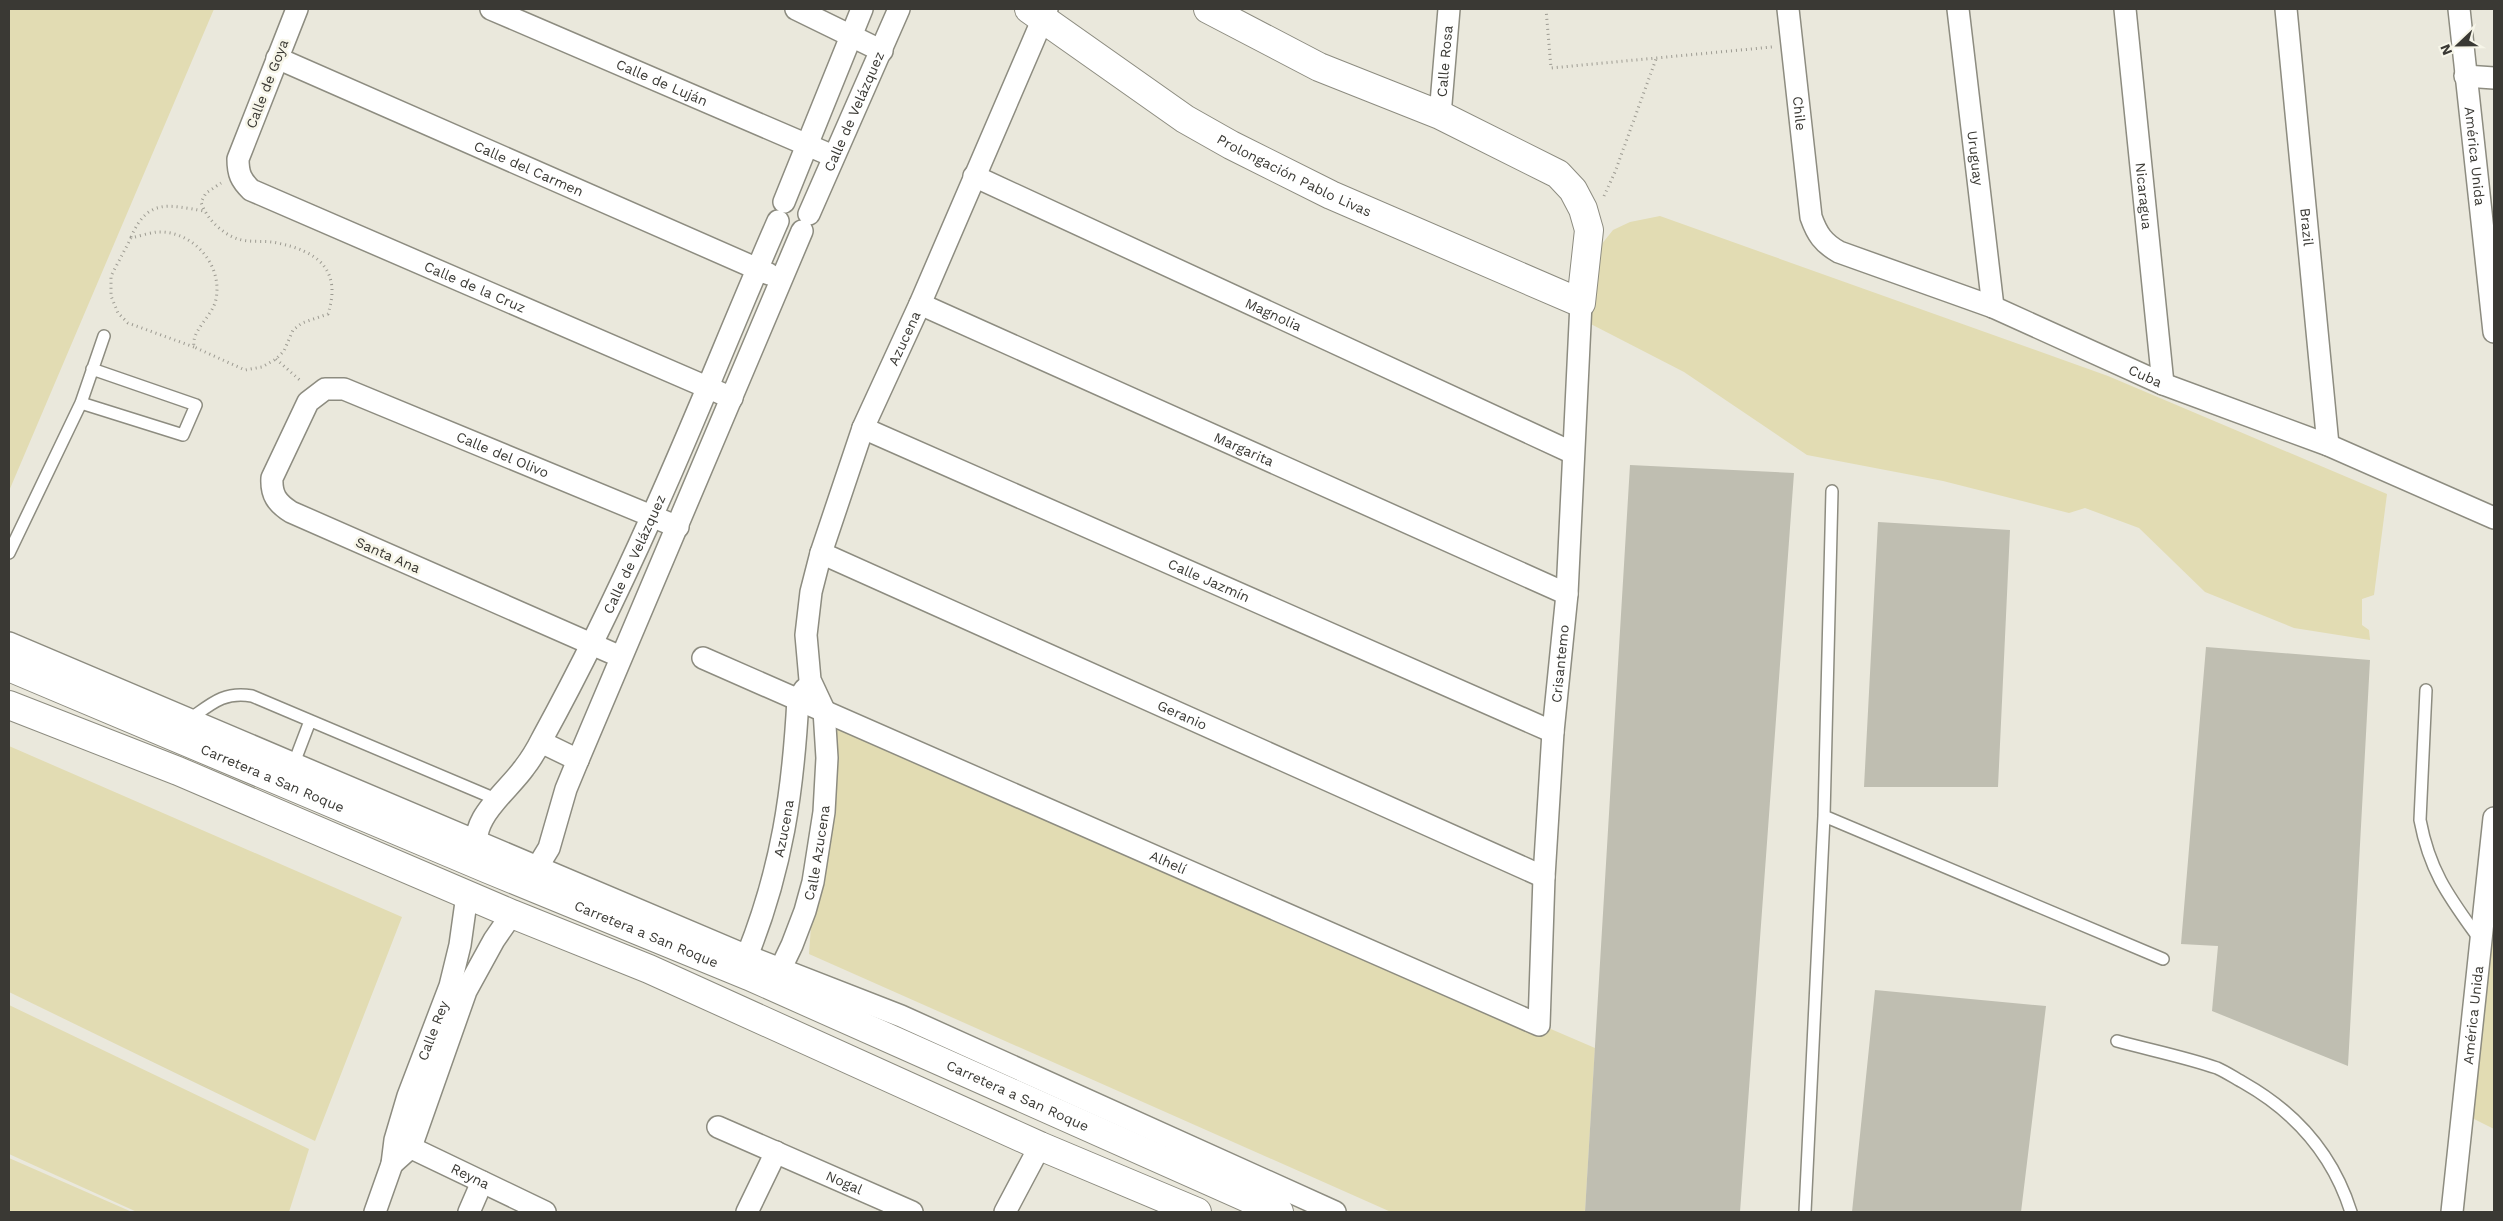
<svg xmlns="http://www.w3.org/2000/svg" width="2503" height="1221" font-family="'Work Sans',sans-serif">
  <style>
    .green { fill: #e2dcb3 }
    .building { fill: #bfbeb1 }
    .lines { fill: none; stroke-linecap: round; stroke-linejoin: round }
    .service-casing { stroke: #8d8c80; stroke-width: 14 }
    .minor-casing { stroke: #8d8c80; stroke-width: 24 }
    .tertiary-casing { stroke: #8d8c80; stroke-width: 30 }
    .secondary-casing { stroke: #8d8c80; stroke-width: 30 }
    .path { stroke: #9d9b92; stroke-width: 3; stroke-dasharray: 1 4; stroke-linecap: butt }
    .service { stroke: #fff; stroke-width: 11 }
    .minor { stroke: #fff; stroke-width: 21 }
    .tertiary { stroke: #fff; stroke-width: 28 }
    .secondary { stroke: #fff; stroke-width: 28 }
    .labels { text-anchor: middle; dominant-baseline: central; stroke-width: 5; stroke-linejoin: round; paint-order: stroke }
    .street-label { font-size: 14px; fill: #3a3934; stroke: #f7f6e9 }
  </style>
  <rect width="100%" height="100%" fill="#eae8dc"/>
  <path class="green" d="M 9,9 L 214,9 L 9,491 Z
    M 1660,216 L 2108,376 L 2387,494 L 2374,595 L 2362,599 L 2362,625 L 2369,630 L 2370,640 L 2294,628 L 2205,592 L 2139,528 L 2085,508 L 2069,513 L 1943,481 L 1807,455 L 1684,372 L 1583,320 L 1597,250 L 1613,230 L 1630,222 Z
    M 826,717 L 1595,1048 L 1585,1212 L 1391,1212 L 809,954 Z
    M 9,746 L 402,917 L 315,1141 L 9,992 Z
    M 2494,821 L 2494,1129 L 2472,1118 Z
    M 9,1005 L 309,1149 L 289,1212 L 137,1212 L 9,1154 Z
    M 9,1158 L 132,1212 L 9,1212 Z"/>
  <path class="building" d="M 1630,465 L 1794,473 L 1740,1212 L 1585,1212 Z
    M 1878,522 L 2010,530 L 1998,787 L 1864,787 Z
    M 2206,647 L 2370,660 L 2348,1066 L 2212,1011 L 2218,946 L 2181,944 Z
    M 1875,990 L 2046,1006 L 2021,1212 L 1852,1212 Z"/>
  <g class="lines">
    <g class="service-casing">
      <path id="service" d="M 81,403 L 183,435 L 196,405 L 92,369
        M 9,553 L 81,403 L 104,336
        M 2426,690 L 2420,820 C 2430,873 2450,898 2480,940
        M 190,719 C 211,704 224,691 252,696 L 498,800
        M 294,763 L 310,721
        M 1824,816 L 2163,959
        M 2117,1041 C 2150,1050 2185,1057 2217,1068 C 2226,1072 2235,1078 2244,1083 C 2295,1112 2333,1155 2351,1212
        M 1805,1212 L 1824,816 L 1832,491"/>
    </g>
    <g class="minor-casing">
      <g id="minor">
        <path id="s1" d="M 297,9 L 238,159 C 238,174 241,180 251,190 L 732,398"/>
        <path id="s2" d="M 491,9 L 833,156"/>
        <path d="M 796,9 L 882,51"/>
        <path id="s3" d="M 1788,9 L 1811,217 C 1817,234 1823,243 1839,252 L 1993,307 L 2163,384 L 2328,445 L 2494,518"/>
        <path id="s4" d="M 1958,9 L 1993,307"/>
        <path id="s5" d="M 2125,9 L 2163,384"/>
        <path id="s6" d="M 2286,9 L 2328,445"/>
        <path id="s7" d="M 2459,9 L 2494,332"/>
        <path id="s8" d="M 277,58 L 769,274"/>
        <path d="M 2465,76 L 2494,78"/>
        <path id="s9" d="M 1440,115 L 1449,9"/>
        <path id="s10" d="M 974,176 L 1573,453"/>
        <path d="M 784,202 L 862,9"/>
        <path id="s11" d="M 809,214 L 899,9"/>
        <path id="s12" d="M 920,304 L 1567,594"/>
        <path id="s13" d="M 863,428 L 1553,732"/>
        <path id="s14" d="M 821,553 L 1544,877"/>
        <path d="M 9,643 L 747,956 L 901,1016 L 1335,1212"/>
        <path id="s15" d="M 621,657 L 291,512 C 277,503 271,495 272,478 L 308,402 L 325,389 L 344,389 L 678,527"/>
        <path id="s16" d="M 703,658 L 1539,1025 L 1544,877 L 1553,732 L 1567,594 L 1581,303"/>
        <path d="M 541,742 L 578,760"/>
        <path id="s17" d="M 479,853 C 466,821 507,792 524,768 C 531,759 537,749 542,739 C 582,666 618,592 652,516 C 696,419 735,319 778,221"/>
        <path d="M 526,874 L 538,866 L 549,848 L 566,789 L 578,760 L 802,231"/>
        <path id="s18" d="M 748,969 L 747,956 C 782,869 793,792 798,699 L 805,689"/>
        <path id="s19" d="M 773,979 L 781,968 L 792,945 L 805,911 L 813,882 L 824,812 L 827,758 L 824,710 L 810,680 L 806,635 L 811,592 L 821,553 L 863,428 L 920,304 L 1047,9"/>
        <path id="s20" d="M 718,1127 L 912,1212"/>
        <path id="s21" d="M 399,1142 L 545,1212"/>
        <path d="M 392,1164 L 411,1147 L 466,991 L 494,940 L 512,914"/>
        <path id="s22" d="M 375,1212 L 392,1164 L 395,1140 L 408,1096 L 450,986 L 460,945 L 467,895"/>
        <path d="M 469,1212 L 482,1182"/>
        <path d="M 747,1212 L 776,1152"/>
        <path d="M 1005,1212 L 1040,1146"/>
        <path id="s23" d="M 2452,1212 L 2494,818"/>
      </g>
    </g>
    <g class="tertiary-casing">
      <g id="tertiary">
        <path id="s24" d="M 1029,9 L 1185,119 L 1231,145 L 1331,195 L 1581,303 L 1589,230 L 1583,209 L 1573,190 L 1558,174 L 1440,115 L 1319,67 L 1208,9"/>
      </g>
    </g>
    <g class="secondary-casing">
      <g id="secondary">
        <path id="s25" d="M 9,667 L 488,869 L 749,976 L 1279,1212"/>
        <path d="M 9,705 L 178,771 L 512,914 L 649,969 L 1040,1146 L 1197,1212"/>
      </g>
    </g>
    <path class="path" d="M 1546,9 L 1551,68 L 1772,47
      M 1604,196 L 1615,172 L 1656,59
      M 131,237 C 148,198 168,205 204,211
      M 194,347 L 128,323 L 118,313 L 111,296 L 111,276 L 131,238 C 139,236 149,233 157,232 C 192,230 223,264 216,299 C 213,316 191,330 194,347 L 245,370 L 262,367 L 276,359 L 284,351 L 293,330 L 302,323 L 328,314 C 342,270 318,251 277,243 C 265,240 250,243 238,239 C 222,234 206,218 201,202 L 206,193 L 221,183
      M 276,359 L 302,382"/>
    <use href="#service" class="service"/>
    <use href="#minor" class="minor"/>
    <use href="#tertiary" class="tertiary"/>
    <use href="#secondary" class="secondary"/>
  </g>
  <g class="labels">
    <g class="street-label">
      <text stroke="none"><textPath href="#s9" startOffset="54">Calle Rosa</textPath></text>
      <text stroke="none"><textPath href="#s2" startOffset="186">Calle de Luján</textPath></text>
      <text transform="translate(267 84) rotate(-69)">Calle de Goya</text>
      <text stroke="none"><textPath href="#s11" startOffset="112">Calle de Velázquez</textPath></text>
      <text stroke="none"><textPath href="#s3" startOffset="105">Chile</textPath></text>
      <text stroke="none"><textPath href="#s7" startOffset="148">América Unida</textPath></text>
      <text stroke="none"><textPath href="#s4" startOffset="150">Uruguay</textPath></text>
      <text stroke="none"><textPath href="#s8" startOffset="275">Calle del Carmen</textPath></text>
      <text stroke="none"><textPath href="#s24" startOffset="314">Prolongación Pablo Livas</textPath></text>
      <text stroke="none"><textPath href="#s5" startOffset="188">Nicaragua</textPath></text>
      <text stroke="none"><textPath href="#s6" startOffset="219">Brazil</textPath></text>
      <text stroke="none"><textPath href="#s1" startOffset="440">Calle de la Cruz</textPath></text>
      <text stroke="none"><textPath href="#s10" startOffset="330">Magnolia</textPath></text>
      <text stroke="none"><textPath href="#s19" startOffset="671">Azucena</textPath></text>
      <text stroke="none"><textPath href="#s3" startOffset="586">Cuba</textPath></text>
      <text stroke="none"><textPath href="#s12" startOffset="355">Margarita</textPath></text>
      <text stroke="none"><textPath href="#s15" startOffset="698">Calle del Olivo</textPath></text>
      <text stroke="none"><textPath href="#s17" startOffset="342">Calle de Velázquez</textPath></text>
      <text transform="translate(388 555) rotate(24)">Santa Ana</text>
      <text stroke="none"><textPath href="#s13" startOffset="378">Calle Jazmín</textPath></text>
      <text stroke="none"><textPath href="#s16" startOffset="1275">Crisantemo</textPath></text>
      <text stroke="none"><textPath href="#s14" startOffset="396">Geranio</textPath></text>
      <text stroke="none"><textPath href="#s25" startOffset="286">Carretera a San Roque</textPath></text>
      <text stroke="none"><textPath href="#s18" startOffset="146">Azucena</textPath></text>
      <text stroke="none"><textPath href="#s19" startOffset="135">Calle Azucena</textPath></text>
      <text stroke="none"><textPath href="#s16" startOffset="508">Alhelí</textPath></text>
      <text stroke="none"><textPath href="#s25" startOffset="691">Carretera a San Roque</textPath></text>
      <text stroke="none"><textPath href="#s23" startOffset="198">América Unida</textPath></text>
      <text stroke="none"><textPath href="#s22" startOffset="191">Calle Rey</textPath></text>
      <text stroke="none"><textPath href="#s25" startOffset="1096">Carretera a San Roque</textPath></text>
      <text stroke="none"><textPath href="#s21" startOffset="79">Reyna</textPath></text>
      <text stroke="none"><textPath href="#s20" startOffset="138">Nogal</textPath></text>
    </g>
  </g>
  <rect width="2503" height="1221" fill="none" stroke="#3a3934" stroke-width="20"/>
  <g transform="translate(2458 45) rotate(248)" stroke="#f7f6e9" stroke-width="4" paint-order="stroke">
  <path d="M0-4L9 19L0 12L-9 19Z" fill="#3a3934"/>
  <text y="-8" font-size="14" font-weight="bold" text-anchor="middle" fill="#3a3934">N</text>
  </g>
</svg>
